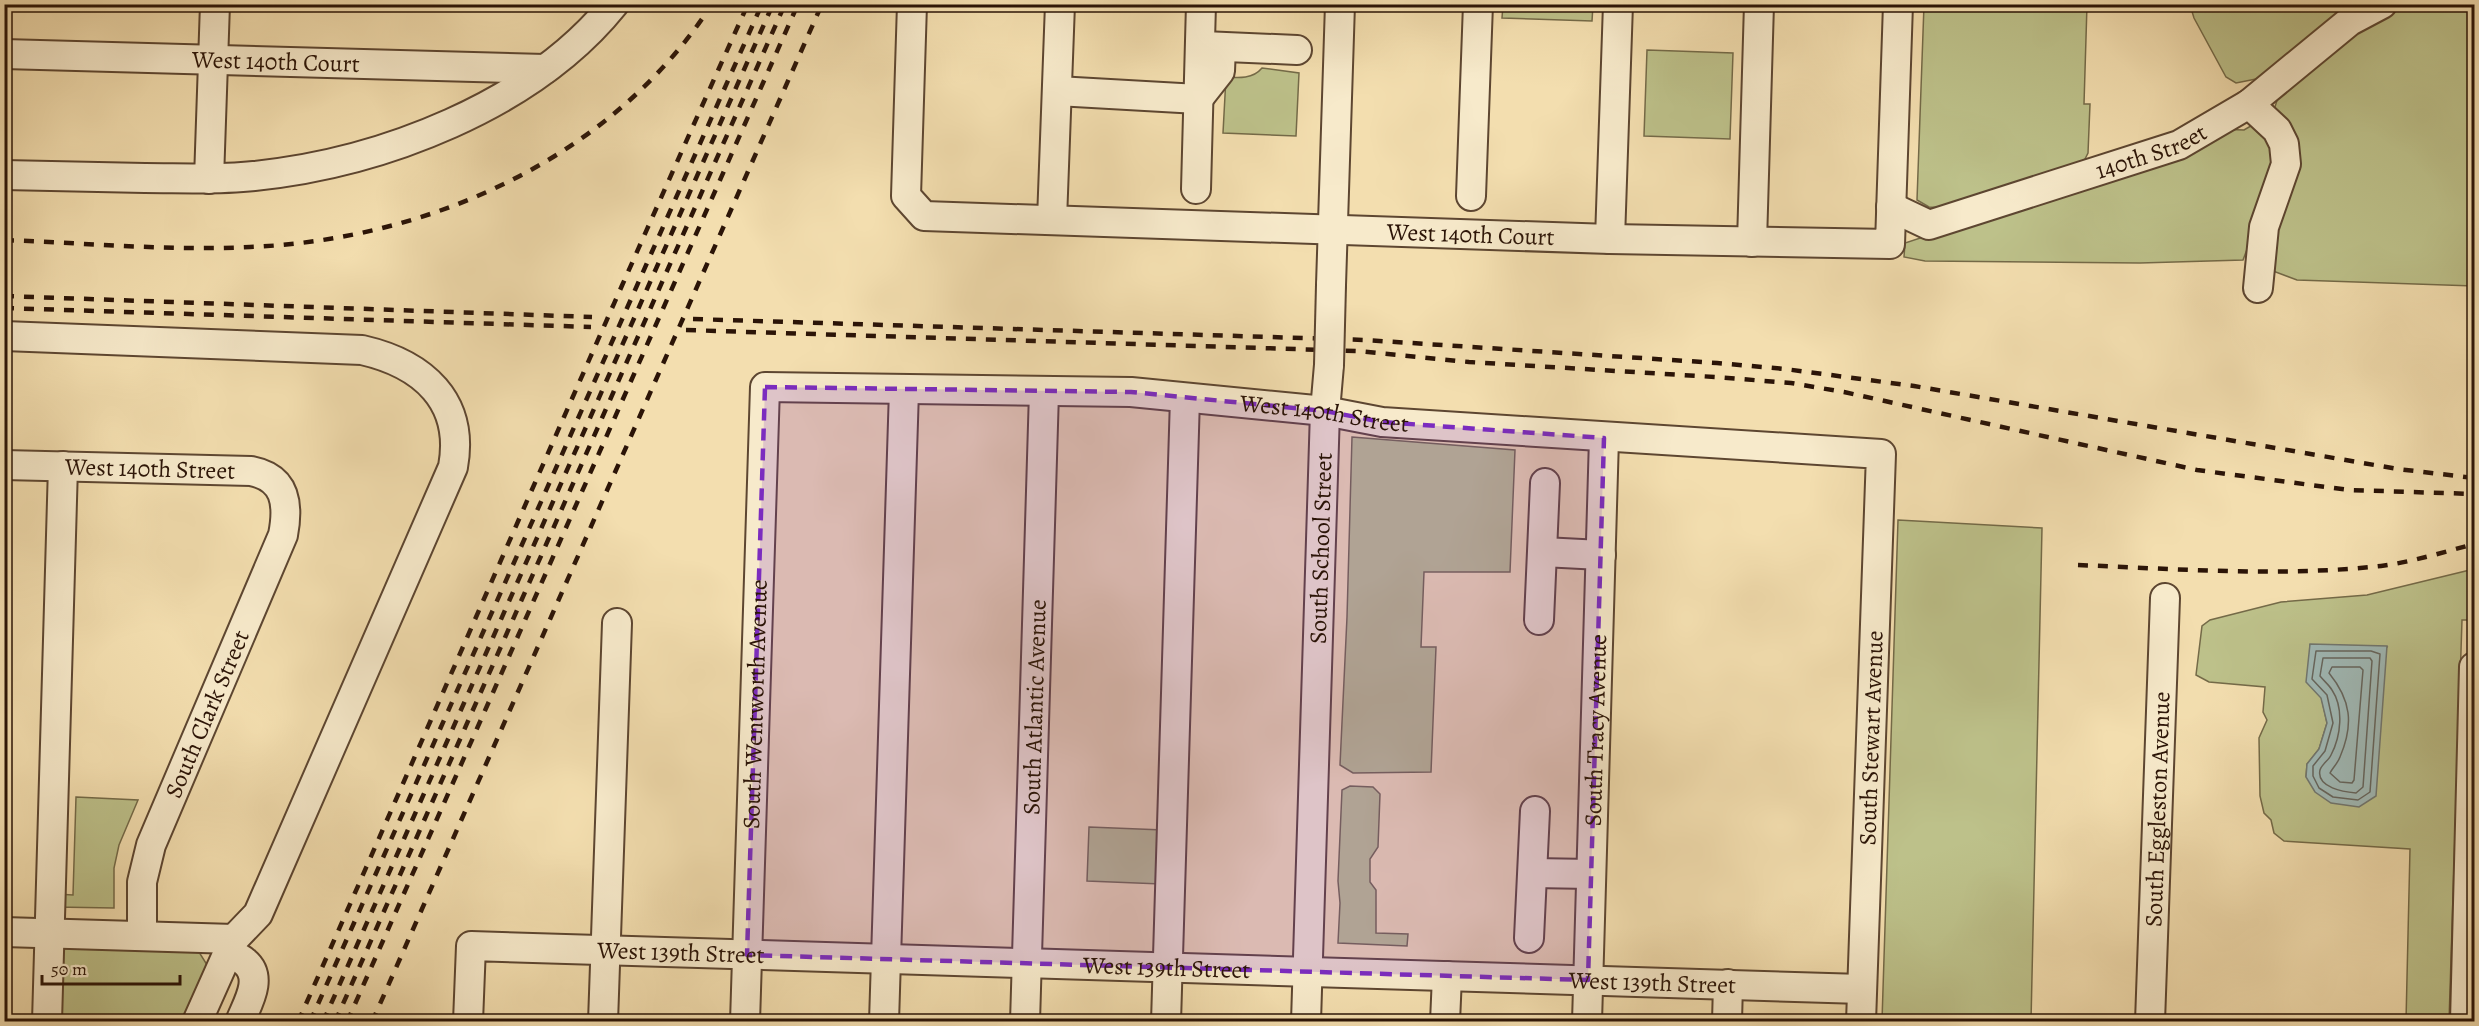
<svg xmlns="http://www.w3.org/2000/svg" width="2479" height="1026" font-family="Alegreya,serif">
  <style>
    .green { fill: #bdc18a; stroke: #746a48; stroke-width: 1.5; fill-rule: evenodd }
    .water { fill: #a0b9b6; stroke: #717770; stroke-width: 1.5 }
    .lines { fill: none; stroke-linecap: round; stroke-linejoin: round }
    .shore { stroke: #66665e; stroke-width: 1.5 }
    .minor-casing { stroke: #5d4631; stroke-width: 32 }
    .minor { stroke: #f7eacb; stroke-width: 28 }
    .rail { stroke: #2b1407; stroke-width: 4.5; stroke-dasharray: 10 10; stroke-linecap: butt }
    .minor-bridge-casing { stroke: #5d4631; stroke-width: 32; stroke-linecap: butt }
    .minor-bridge { stroke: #f7eacb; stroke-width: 28 }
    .marked { fill: #7b2cbf; fill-opacity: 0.2; stroke: #7b2cbf; stroke-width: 4.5; stroke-dasharray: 12 8; stroke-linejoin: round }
    .labels { text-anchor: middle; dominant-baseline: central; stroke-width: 4.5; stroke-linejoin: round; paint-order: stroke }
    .street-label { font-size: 24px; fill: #2b1407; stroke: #f7eacb }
  </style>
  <rect width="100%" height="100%" fill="#f3deaf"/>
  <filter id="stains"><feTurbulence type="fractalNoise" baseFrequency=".00333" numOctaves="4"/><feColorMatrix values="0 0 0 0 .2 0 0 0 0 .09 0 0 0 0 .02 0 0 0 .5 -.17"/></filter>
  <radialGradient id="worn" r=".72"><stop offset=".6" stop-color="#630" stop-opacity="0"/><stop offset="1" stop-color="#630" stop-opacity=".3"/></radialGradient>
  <path class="green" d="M 1503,5 L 1593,5 L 1592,21 L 1502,18 Z
    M 1924,5 L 2087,5 L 2084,104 L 2090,104 L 2088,153 L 2084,161 L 1946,208 L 1929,207 L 1917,200 Z
    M 2190,5 L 2354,5 L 2256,79 L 2236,83 L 2226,77 L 2194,18 Z
    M 2400,5 L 2474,5 L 2474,286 L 2297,280 L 2273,271 L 2274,110 L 2279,94 L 2379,14 Z
    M 1647,50 L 1733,53 L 1730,139 L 1644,136 Z
    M 1262,68 L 1299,73 L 1296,136 L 1223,133 L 1226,77 C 1239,78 1253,79 1262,68 Z
    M 2256,123 L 2270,132 L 2273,181 L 2243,260 L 2140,263 L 1925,261 L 1904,257 L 1905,243 L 2175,154 L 2215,129 L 2244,130 Z
    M 1352,437 L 1515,450 L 1510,572 L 1424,572 L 1421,647 L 1436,647 L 1431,772 L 1353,773 L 1340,765 L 1347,617 Z
    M 1898,520 L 2042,528 L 2031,1021 L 1882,1021 Z
    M 2474,569 L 2474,620 L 2462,620 L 2449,1021 L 2406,1021 L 2410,849 L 2284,841 L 2274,833 L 2271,820 L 2264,813 L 2260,796 L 2259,738 L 2267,720 L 2263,712 L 2265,687 L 2209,682 L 2196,675 L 2202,626 L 2210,620 L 2281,602 L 2367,595 ZM 2310,645 L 2387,647 L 2306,777 L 2307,764 L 2319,749 L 2327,723 Z
    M 1350,786 L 1373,787 L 1380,794 L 1378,847 L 1370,859 L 1370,882 L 1376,890 L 1376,933 L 1408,934 L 1407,946 L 1338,943 L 1340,903 L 1338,881 L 1342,790 Z
    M 76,797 L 138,800 L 119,845 L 114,868 L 114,908 L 55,907 L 56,894 L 73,895 Z
    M 1089,827 L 1163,830 L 1161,884 L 1087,881 Z
    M 54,947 L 199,952 L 209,968 L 185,1021 L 52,1022 Z"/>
  <path class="water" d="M 2310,644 L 2387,646 L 2376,796 L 2359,807 L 2331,803 L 2315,792 L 2306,777 L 2307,764 L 2319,749 L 2327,723 L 2321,698 L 2306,682 Z"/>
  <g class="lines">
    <path class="shore" d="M 2316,651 L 2371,651 L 2380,654 L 2370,792 L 2358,800 L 2333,797 L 2319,788 L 2313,776 L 2313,766 L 2325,751 L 2333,723 L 2327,695 L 2312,679 Z
      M 2323,658 L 2370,658 L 2372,661 L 2363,787 L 2356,793 C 2345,792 2316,788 2320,770 C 2322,764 2329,760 2331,755 C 2341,736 2344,708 2332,690 C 2329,685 2324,681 2320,676 Z
      M 2332,667 L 2360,667 L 2363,670 L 2354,780 L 2352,783 L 2340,782 L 2330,773 C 2333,767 2338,763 2340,757 C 2354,724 2351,700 2329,673 Z"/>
    <g class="minor-casing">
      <g id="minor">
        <path id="s1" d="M 912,4 L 906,196 L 924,216 L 1610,239 L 1890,244 L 1898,4"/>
        <path d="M 1203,46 L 1297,50"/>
        <path id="s2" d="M 4,54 L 545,69"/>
        <path d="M 1057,91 L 1198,99 L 1220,71 L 1221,47"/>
        <path d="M 2249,104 L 2277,130 L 2284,144 L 2286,164 L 2264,227 L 2258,288"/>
        <path d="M 4,175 C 51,176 98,177 145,178 C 181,178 218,180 254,176 C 381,163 532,106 614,4"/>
        <path d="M 209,179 L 215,4"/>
        <path d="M 1196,189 L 1201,4"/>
        <path d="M 1471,196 L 1478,4"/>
        <path id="s3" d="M 1891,207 L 1929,225 L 2179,145 L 2249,104 L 2350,21 L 2382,4"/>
        <path d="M 1052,220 L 1060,4"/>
        <path d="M 1610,239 L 1618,4"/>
        <path d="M 1752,242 L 1759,4"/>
        <path d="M 1331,285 L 1340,4"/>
        <path d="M 4,336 L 362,350 C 423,364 465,401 453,467 L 258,914 L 234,939 L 197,1022"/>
        <path id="s4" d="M 4,465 L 251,471 C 286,478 289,504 283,535 L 151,845 L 142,882 L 142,936"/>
        <path d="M 1543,552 L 1601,555"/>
        <path d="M 1539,620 L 1545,483"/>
        <path d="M 1533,873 L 1591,874"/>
        <path d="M 4,932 L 234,939"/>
        <path d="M 1529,938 L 1535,811"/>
        <path d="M 227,953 C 233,955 241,958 245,962 C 264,978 247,1004 240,1022"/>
        <path d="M 47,1022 L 63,466"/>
        <path id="s5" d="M 468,1022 L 471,946 L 1862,989"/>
        <path d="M 603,1022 L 617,623"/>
        <path id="s6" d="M 745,1022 L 765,387 L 1131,392 L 1325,411 L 1382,422 L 1881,454 L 1861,1022"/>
        <path d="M 884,1022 L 904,390"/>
        <path id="s7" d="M 1025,1022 L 1044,392"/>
        <path d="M 1166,1022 L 1185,398"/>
        <path id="s8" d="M 1306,1022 L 1325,411 L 1329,365"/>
        <path d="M 1445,1022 L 1447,976"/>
        <path id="s9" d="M 1587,1022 L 1604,438"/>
        <path d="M 1727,1022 L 1728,984"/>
        <path id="s10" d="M 2150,1022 L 2165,598"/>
        <path d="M 2465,1022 L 2474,667"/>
      </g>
    </g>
    <use href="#minor" class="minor"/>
    <path class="rail" d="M 4,240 C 86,243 169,251 250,247 C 428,240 613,158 712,4
      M 4,296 L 592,317
      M 4,308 L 591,327
      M 693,319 L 1365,340 L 1717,363 L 1785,369 L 1914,386 L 2398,469 L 2474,478
      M 686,330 L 1357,351 L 1469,362 L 1715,377 L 1791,383 L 1844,392 L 2197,470 L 2349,490 L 2474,494
      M 2078,565 C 2178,569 2281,577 2381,566 C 2412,562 2444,552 2474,544
      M 298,1022 C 448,683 595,342 748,4
      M 310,1022 L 762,4
      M 323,1022 L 773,4
      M 335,1022 L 785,4
      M 347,1022 L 798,4
      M 372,1022 L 822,4"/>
    <g class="minor-bridge-casing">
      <path id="minor-bridge" d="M 1329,365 L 1331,285"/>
    </g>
    <use href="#minor-bridge" class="minor-bridge"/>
  </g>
  <path class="marked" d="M 765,387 L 1131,392 L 1325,411 L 1382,422 L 1604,438 L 1588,980 L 747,955 Z"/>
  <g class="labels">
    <g class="street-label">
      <text stroke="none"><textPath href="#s2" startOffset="272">West 140th Court</textPath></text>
      <text stroke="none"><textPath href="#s3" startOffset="276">140th Street</textPath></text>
      <text stroke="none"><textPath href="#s1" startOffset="766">West 140th Court</textPath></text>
      <text stroke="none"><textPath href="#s6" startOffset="1196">West 140th Street</textPath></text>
      <text stroke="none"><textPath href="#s4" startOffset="146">West 140th Street</textPath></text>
      <text stroke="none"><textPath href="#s8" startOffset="474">South School Street</textPath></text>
      <text stroke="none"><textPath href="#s6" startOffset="318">South Wentworth Avenue</textPath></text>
      <text stroke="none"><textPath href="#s7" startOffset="315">South Atlantic Avenue</textPath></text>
      <text transform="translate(207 714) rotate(-67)">South Clark Street</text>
      <text stroke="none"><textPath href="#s9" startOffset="292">South Tracy Avenue</textPath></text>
      <text transform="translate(1871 738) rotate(-88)">South Stewart Avenue</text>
      <text stroke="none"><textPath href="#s10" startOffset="213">South Eggleston Avenue</textPath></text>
      <text stroke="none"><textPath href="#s5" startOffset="286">West 139th Street</textPath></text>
      <text stroke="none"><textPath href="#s5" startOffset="772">West 139th Street</textPath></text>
      <text stroke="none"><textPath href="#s5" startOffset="1258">West 139th Street</textPath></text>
    </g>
  </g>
  <rect width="2479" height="1026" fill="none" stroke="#f3deaf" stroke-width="24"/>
  <rect x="6" y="6" width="2467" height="1014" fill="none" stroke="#2b1407" stroke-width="3"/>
  <rect x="12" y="12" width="2455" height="1002" fill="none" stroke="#2b1407" stroke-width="1.5"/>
  <path d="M42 975v9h138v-9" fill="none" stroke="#2b1407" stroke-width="3"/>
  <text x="51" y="975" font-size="18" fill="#2b1407" stroke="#f7eacb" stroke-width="4.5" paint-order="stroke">50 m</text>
  <rect width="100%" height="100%" filter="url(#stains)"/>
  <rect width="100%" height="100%" fill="url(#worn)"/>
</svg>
